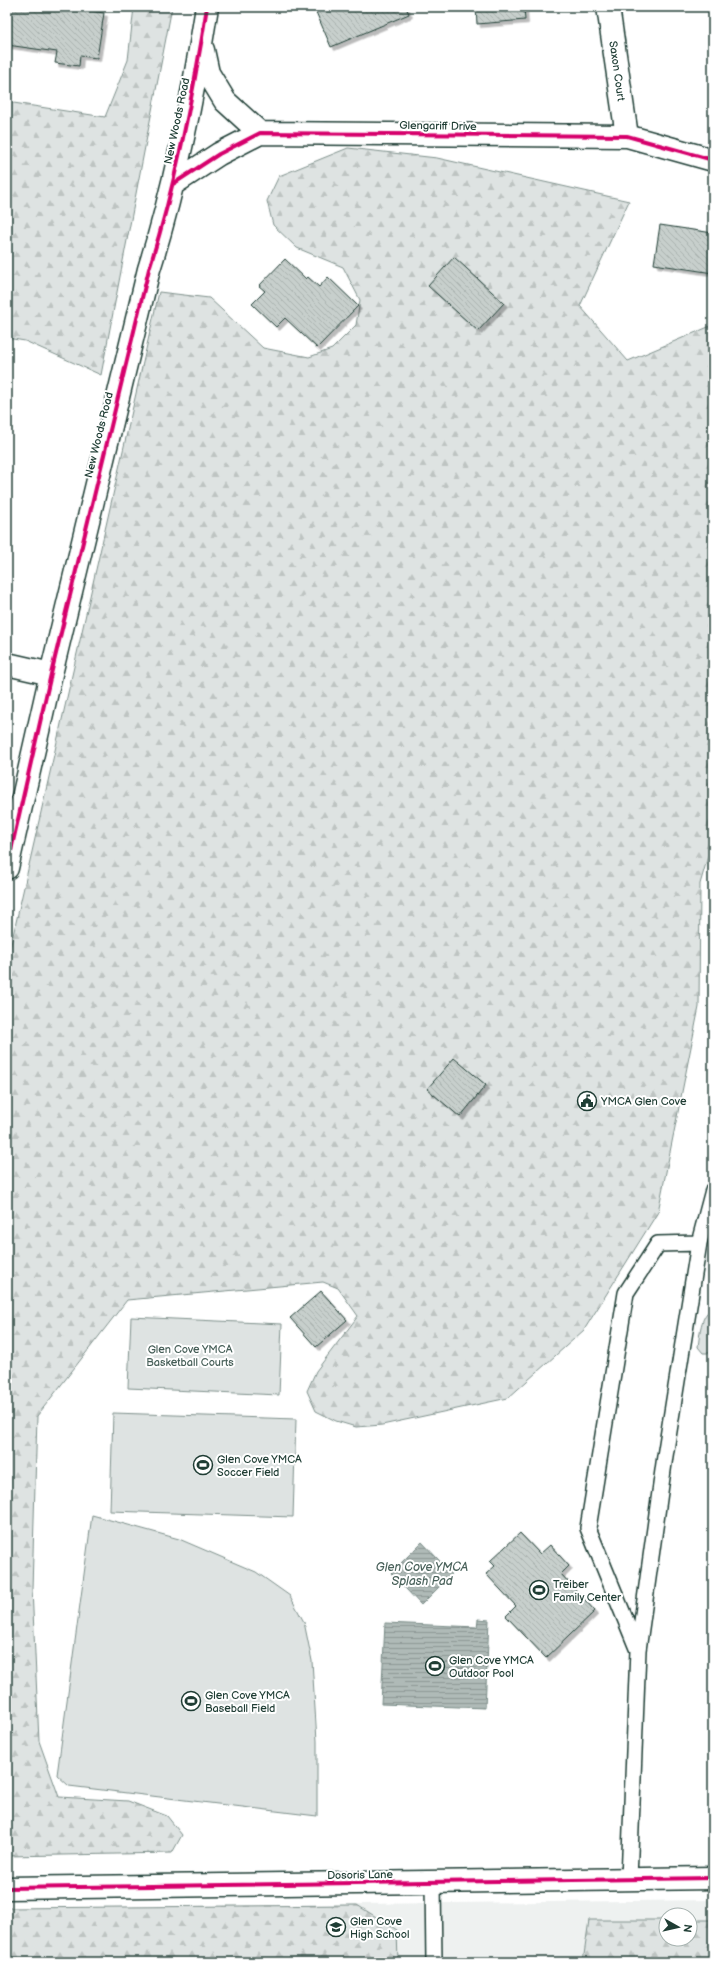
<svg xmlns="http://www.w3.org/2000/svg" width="720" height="1969" font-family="'Balsamiq Sans',sans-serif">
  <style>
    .built { fill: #eef1f0; fill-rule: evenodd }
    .green { fill: #dee3e2; stroke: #7e908b }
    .forest { fill: url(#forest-firs); stroke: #7e908b }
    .water { fill: url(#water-rules); stroke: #758883 }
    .building { fill: url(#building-back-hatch); stroke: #1f3d34; filter: url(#shadow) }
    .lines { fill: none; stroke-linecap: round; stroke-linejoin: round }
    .lane-casing { stroke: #1f3d34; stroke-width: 18 }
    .street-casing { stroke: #1f3d34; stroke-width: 25 }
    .secondary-casing { stroke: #1f3d34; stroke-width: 25 }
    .lane { stroke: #fff; stroke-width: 15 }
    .street { stroke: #fff; stroke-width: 22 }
    .secondary { stroke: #fff; stroke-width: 22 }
    .cycleway-casing { stroke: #fff; stroke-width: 6 }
    .cycleway { stroke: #d6006c; stroke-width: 4 }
    .labels { text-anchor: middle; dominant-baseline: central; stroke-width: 4; stroke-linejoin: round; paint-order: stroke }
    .street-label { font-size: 11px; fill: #1f3d34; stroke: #fff }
    .poi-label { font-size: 11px; fill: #1f3d34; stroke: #fff; text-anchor: start }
    .park-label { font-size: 11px; fill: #455e57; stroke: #fff }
    .water-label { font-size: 12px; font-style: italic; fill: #4a625b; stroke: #fff }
  </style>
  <defs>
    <pattern id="forest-firs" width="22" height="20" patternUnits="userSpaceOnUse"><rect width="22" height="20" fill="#dee3e2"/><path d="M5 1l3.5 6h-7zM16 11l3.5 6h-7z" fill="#bec4c2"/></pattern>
    <pattern id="water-rules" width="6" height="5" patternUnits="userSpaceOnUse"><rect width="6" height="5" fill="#afbab7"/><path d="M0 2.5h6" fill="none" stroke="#8e9896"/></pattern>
    <pattern id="building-back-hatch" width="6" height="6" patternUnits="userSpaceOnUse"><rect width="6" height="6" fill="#c7cfcc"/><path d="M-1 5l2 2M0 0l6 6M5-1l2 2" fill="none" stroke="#aab3b0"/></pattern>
    <filter id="shadow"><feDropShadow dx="3.5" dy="3.5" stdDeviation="0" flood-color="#0004"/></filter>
  </defs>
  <rect width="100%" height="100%" fill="#fff"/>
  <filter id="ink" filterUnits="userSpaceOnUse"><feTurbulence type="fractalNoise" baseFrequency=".025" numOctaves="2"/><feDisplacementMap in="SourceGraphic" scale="8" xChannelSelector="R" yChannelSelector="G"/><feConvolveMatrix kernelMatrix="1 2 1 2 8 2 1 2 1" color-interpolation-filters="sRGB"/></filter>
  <g filter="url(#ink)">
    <path class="built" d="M 713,1900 L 713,1962 L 7,1962 L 7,1908 ZM 666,1915 L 690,1915 L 690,1939 L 666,1939 Z"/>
    <path class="green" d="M 713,1308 L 713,1353 L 703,1353 L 698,1347 C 700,1334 700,1315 713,1308 Z
      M 131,1317 L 282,1324 L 279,1395 L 128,1388 Z
      M 113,1413 L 296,1419 L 293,1517 L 110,1511 Z
      M 92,1515 L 179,1539 L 256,1572 L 290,1596 L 304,1622 L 312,1661 L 317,1741 L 317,1816 L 69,1786 L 57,1775 Z"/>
    <path class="forest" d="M 134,7 L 172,7 L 101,375 L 25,341 L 7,338 L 7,102 L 105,117 L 128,60 Z
      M 348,148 L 437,158 L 629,201 L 580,306 L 628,361 L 713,325 L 713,839 L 700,884 L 699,1007 L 658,1212 L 584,1330 L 508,1398 L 382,1425 L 356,1427 L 336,1421 L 316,1411 L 307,1391 L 316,1371 L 358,1316 L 338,1288 L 323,1282 L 127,1300 L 37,1416 L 32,1589 L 39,1741 L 59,1797 L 128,1801 L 167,1816 L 182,1835 L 172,1853 L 7,1856 L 7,962 L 159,292 L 209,298 L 263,348 L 309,357 L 332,349 L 356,325 L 360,300 L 343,267 L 297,248 L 273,225 L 267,201 L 279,176 Z
      M 357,1905 L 397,1930 L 398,1962 L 7,1962 L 7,1908 Z
      M 589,1920 L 666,1920 L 666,1939 L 690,1939 L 690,1920 L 713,1920 L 713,1962 L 583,1962 Z"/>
    <path class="water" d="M 422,1542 L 452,1574 L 421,1605 L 391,1573 Z
      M 478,1619 L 489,1620 L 485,1708 L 381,1704 L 385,1623 L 477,1627 Z"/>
    <path class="building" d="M 7,7 L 62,7 L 104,13 L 97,58 L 80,56 L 79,66 L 55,63 L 57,52 L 7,45 Z
      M 328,7 L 406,7 L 409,14 L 331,47 L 316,12 Z
      M 476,7 L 524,7 L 525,20 L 477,24 Z
      M 660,225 L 713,233 L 713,273 L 654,264 Z
      M 454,257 L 504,303 L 478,331 L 428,286 Z
      M 285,259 L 306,279 L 308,277 L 319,287 L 328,277 L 358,306 L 317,348 L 285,318 L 276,327 L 252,304 L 265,291 L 259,286 Z
      M 454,1058 L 486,1085 L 460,1117 L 427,1089 Z
      M 321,1291 L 347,1320 L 316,1347 L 290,1318 Z
      M 520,1533 L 540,1554 L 550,1545 L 569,1566 L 561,1574 L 595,1611 L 546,1658 L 506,1616 L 516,1606 L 486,1574 L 495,1566 L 490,1561 Z"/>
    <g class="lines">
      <g class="lane-casing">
        <path id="lane" d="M 637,1648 L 588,1528 L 626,1293 L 658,1244 L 699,1243
          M 629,1879 L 638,1650 L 665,1456 L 699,1243 L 713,1190
          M 433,1883 L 434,1962"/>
      </g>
      <g class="street-casing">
        <path id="street" d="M 608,7 L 627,136
          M 203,50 L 208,73 L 225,101 L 260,133
          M 173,184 L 219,154 L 260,133 L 627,136 L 713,160
          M 7,664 L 51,674
          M 7,868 L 51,674 L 149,269 C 176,184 193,96 207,7"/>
      </g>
      <g class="secondary-casing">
        <path id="secondary" d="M 7,1888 L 713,1878"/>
      </g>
      <use href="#lane" class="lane"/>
      <use href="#street" class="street"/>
      <use href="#secondary" class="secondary"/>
      <g class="cycleway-casing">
        <path id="cycleway" d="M 173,184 L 219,154 L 260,133 L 627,136 L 713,160
          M 7,868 L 51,674 L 149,269 C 176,184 193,96 207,7
          M 7,1888 L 713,1878"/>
      </g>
      <use href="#cycleway" class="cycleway"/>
    </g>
  </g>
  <defs>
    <g id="civic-ring" transform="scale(1)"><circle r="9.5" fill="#fff" stroke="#1f3d34" stroke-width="1.5"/><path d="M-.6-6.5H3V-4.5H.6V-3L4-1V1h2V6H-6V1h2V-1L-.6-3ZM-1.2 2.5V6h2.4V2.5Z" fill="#1f3d34"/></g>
    <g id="stadium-ring" transform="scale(1)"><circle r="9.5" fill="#fff" stroke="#1f3d34" stroke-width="1.5"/><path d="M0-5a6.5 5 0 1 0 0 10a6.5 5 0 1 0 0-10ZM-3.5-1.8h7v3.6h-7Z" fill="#1f3d34"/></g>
    <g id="school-ring" transform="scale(1)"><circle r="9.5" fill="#fff" stroke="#1f3d34" stroke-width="1.5"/><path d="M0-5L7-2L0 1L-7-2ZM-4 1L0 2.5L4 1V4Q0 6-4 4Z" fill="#1f3d34"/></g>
  </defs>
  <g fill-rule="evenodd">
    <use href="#civic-ring" x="587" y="1101"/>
    <use href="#stadium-ring" x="203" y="1465"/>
    <use href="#stadium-ring" x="539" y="1590"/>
    <use href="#stadium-ring" x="435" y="1666"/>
    <use href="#stadium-ring" x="191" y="1701"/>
    <use href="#school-ring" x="336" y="1927"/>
  </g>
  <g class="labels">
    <g class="street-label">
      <text transform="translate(617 71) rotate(82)">Saxon Court</text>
      <text transform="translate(177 121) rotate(-78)">New Woods Road</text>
      <text transform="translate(438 126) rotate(1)">Glengariff Drive</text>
      <text transform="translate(99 435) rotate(-76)">New Woods Road</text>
      <text transform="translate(360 1875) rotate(-1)">Dosoris Lane</text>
    </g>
    <g class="poi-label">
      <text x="601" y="1101">YMCA Glen Cove</text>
      <text x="217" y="1459">Glen Cove YMCA<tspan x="217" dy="13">Soccer Field</tspan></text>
      <text x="553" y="1584">Treiber<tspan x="553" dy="13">Family Center</tspan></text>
      <text x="449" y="1660">Glen Cove YMCA<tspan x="449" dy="13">Outdoor Pool</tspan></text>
      <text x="205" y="1695">Glen Cove YMCA<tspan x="205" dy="13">Baseball Field</tspan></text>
      <text x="350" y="1921">Glen Cove<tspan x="350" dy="13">High School</tspan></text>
    </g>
    <g class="park-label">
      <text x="190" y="1349">Glen Cove YMCA<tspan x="190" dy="13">Basketball Courts</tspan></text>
    </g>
    <g class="water-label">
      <text x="422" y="1567">Glen Cove YMCA<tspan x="422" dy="14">Splash Pad</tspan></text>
    </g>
  </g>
  <rect width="720" height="1969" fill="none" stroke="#fff" stroke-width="24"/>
  <rect x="12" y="12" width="696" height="1945" fill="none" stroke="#1f3d34" stroke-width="1.5" filter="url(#ink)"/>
  <g transform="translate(678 1927) rotate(98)"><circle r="19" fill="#ffffff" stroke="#a5b1ae"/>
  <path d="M0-3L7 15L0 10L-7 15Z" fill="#1f3d34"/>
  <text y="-6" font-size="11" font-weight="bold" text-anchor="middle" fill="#1f3d34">N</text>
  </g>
</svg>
